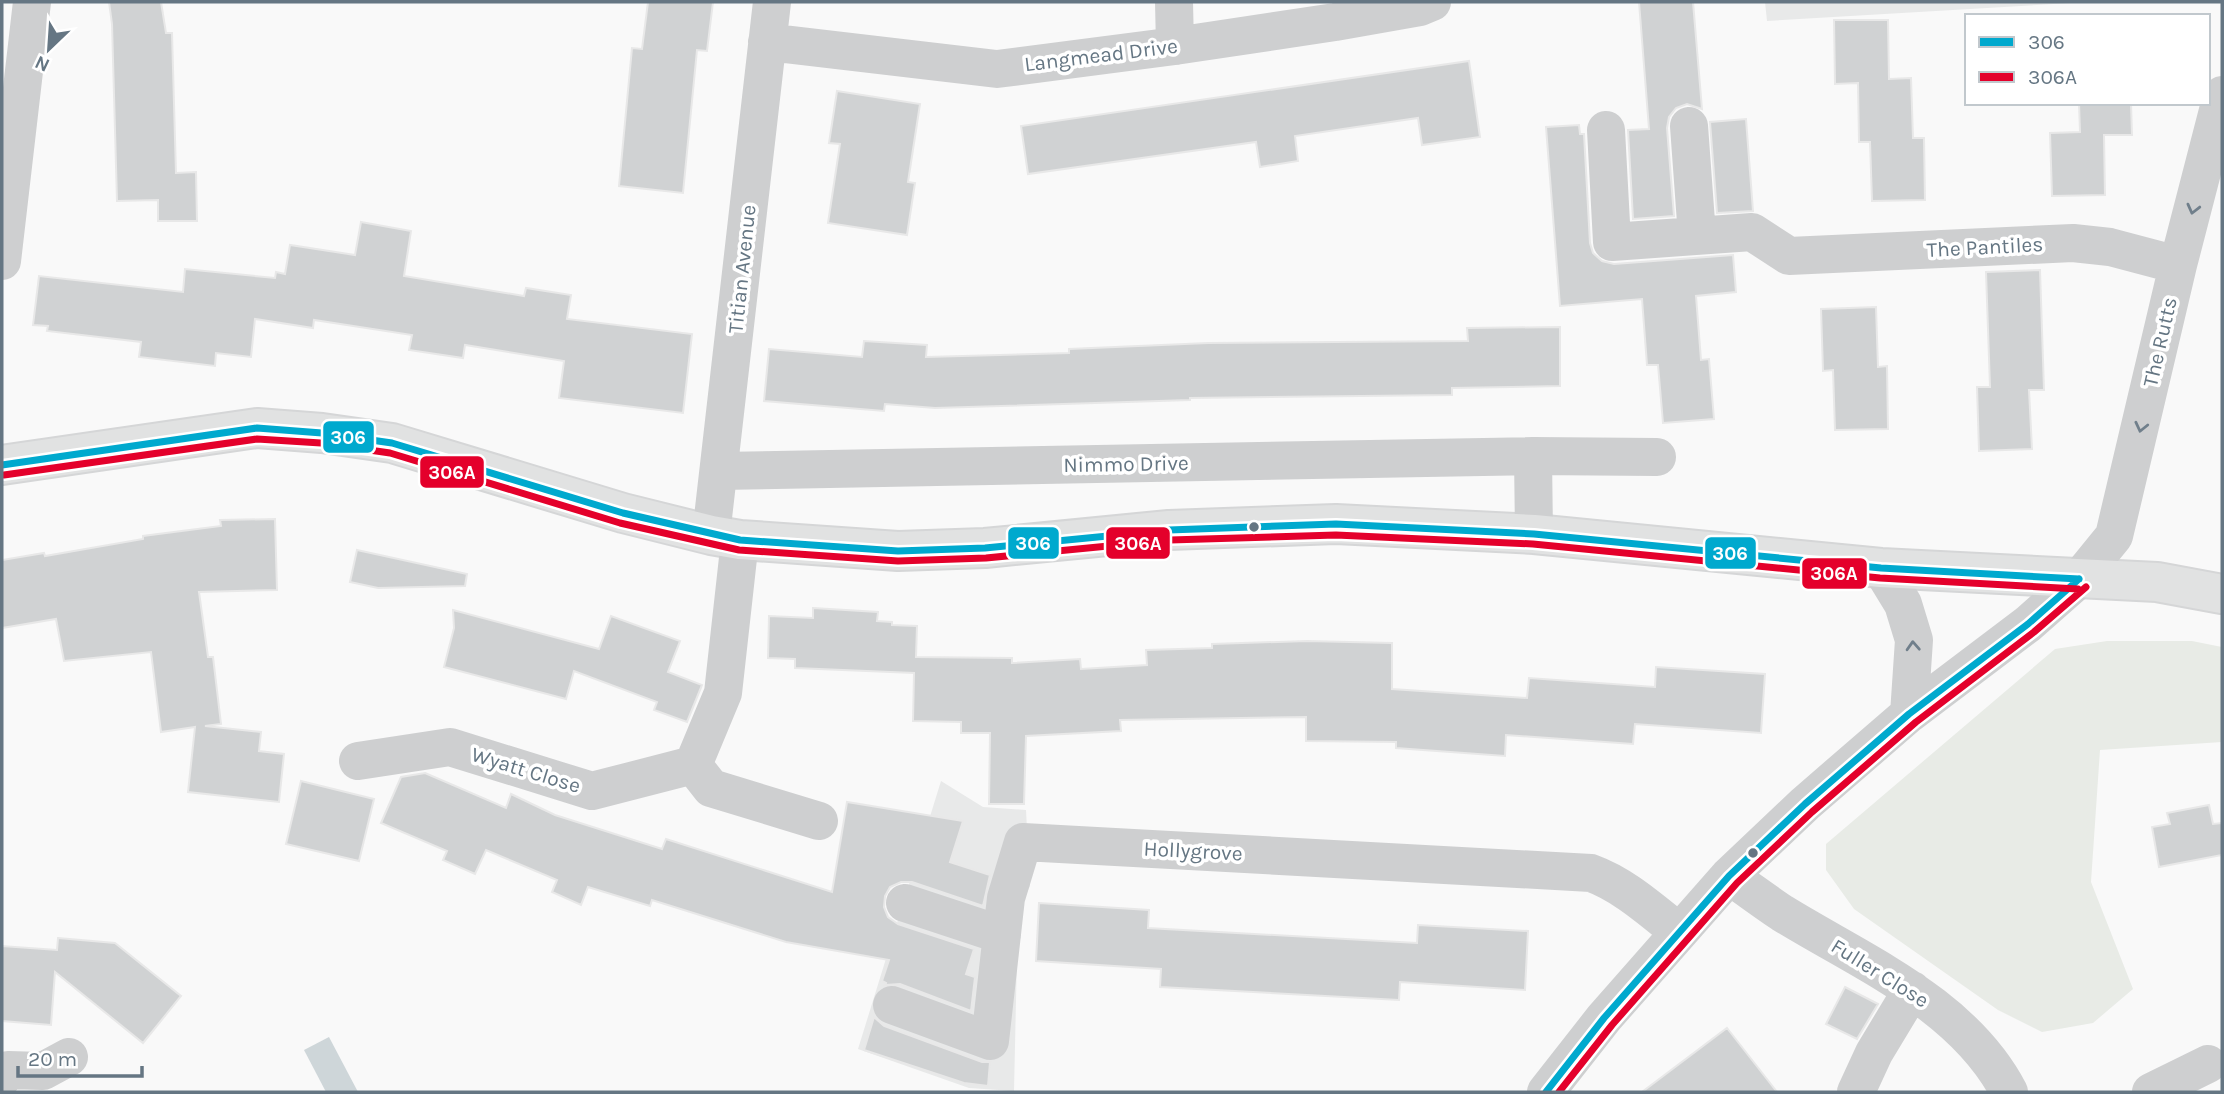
<svg xmlns="http://www.w3.org/2000/svg" width="2224" height="1094" font-family="Karla,sans-serif">
  <style>
    .built { fill: #e8e9e9 }
    .green { fill: #e8ebe6 }
    .water { fill: #ced6d9 }
    .building { fill: #d0d2d3; stroke: #e8e8e8; stroke-width: 2 }
    .lines { fill: none; stroke-linecap: round; stroke-linejoin: round }
    .major-casing { stroke: #d5d6d7; stroke-width: 42 }
    .minor { stroke: #cecfd0; stroke-width: 38 }
    .major { stroke: #e1e2e2; stroke-width: 38 }
    .bus-1-casing { stroke: #fff; stroke-width: 12 }
    .bus-2-casing { stroke: #fff; stroke-width: 12 }
    .bus-1 { stroke: #00a9ce; stroke-width: 7 }
    .bus-2 { stroke: #e4002b; stroke-width: 7 }
    .oneway { stroke: #707f8b }
    .bus-dot { fill: #657683; stroke: #fff; stroke-width: 2.5 }
    .labels { text-anchor: middle; dominant-baseline: central; stroke-width: 7; stroke-linejoin: round; paint-order: stroke }
    .street-label { font-size: 21px; fill: #657683; stroke: #fff }
    .line-badge { stroke: #fff; stroke-width: 2.5 }
    .badge-label { font-size: 19px; text-anchor: middle; font-weight: bold; fill: #fff }
  </style>
  <rect width="100%" height="100%" fill="#f9f9f9"/>
  <path class="built" d="M 1765,2 L 2088,2 L 1767,21 Z
    M 941,781 L 983,807 L 1026,810 L 1030,886 L 1018,911 L 1014,1091 L 969,1088 L 858,1049 Z"/>
  <path class="green" d="M 2107,641 L 2192,641 L 2222,647 L 2222,742 L 2100,750 L 2091,882 L 2133,989 L 2093,1023 L 2042,1032 L 1998,1010 L 1854,909 L 1826,870 L 1826,844 L 2055,649 Z"/>
  <path class="water" d="M 329,1037 L 358,1092 L 326,1092 L 304,1050 Z"/>
  <path class="building" d="M 109,2 L 161,2 L 166,33 L 172,33 L 176,173 L 196,172 L 197,221 L 158,221 L 158,200 L 117,201 L 112,24 Z
    M 648,2 L 713,2 L 707,51 L 697,50 L 683,193 L 619,186 L 632,48 L 642,49 Z
    M 1639,2 L 1693,2 L 1702,109 L 1687,104 L 1676,108 L 1669,117 L 1667,128 L 1674,216 L 1633,219 L 1628,130 L 1649,129 Z
    M 1834,20 L 1888,20 L 1889,79 L 1911,78 L 1913,138 L 1924,138 L 1925,200 L 1872,201 L 1870,142 L 1859,142 L 1858,83 L 1835,84 Z
    M 1469,61 L 1480,137 L 1422,145 L 1418,118 L 1295,136 L 1298,161 L 1260,167 L 1256,142 L 1028,174 L 1021,126 Z
    M 837,91 L 920,104 L 908,182 L 915,183 L 907,235 L 828,223 L 840,144 L 829,143 Z
    M 2079,103 L 2131,103 L 2132,135 L 2104,135 L 2105,195 L 2052,196 L 2050,133 L 2080,132 Z
    M 1746,119 L 1753,211 L 1717,213 L 1710,122 Z
    M 1579,125 L 1580,134 L 1584,134 L 1590,243 L 1593,253 L 1602,261 L 1614,264 L 1733,255 L 1736,292 L 1696,296 L 1701,360 L 1709,359 L 1714,419 L 1663,423 L 1658,365 L 1647,365 L 1642,299 L 1560,306 L 1546,127 Z
    M 361,222 L 411,231 L 404,276 L 524,296 L 526,288 L 571,295 L 567,319 L 692,334 L 683,413 L 559,398 L 564,361 L 465,345 L 463,358 L 409,350 L 412,335 L 314,320 L 313,328 L 255,319 L 251,357 L 216,353 L 215,366 L 139,357 L 141,342 L 47,331 L 48,326 L 33,325 L 39,276 L 183,292 L 185,269 L 275,278 L 276,272 L 285,274 L 290,245 L 355,255 Z
    M 2040,270 L 2044,390 L 2029,390 L 2032,449 L 1979,451 L 1977,387 L 1990,387 L 1986,272 Z
    M 1876,307 L 1878,367 L 1887,366 L 1888,429 L 1835,430 L 1833,370 L 1823,371 L 1821,309 Z
    M 1560,327 L 1560,386 L 1452,388 L 1452,395 L 1190,398 L 1190,400 L 935,408 L 885,404 L 884,411 L 764,401 L 769,349 L 862,357 L 864,341 L 927,345 L 926,357 L 1069,353 L 1069,349 L 1208,343 L 1468,341 L 1467,328 Z
    M 275,519 L 277,590 L 199,592 L 208,657 L 213,657 L 221,724 L 205,726 L 261,732 L 259,751 L 284,754 L 279,802 L 188,792 L 195,727 L 161,732 L 151,652 L 64,661 L 56,619 L 2,628 L 2,560 L 44,553 L 45,556 L 143,539 L 143,536 L 221,526 L 220,520 Z
    M 357,550 L 467,574 L 465,586 L 378,588 L 350,582 Z
    M 813,608 L 878,612 L 877,621 L 892,622 L 892,625 L 917,626 L 916,657 L 1012,658 L 1012,663 L 1080,659 L 1081,669 L 1147,665 L 1146,650 L 1212,648 L 1212,644 L 1307,641 L 1392,643 L 1392,689 L 1527,698 L 1529,678 L 1655,687 L 1656,667 L 1765,674 L 1761,733 L 1635,724 L 1633,744 L 1506,735 L 1505,756 L 1396,748 L 1396,742 L 1306,741 L 1306,717 L 1120,720 L 1121,731 L 1026,736 L 1024,804 L 989,804 L 990,733 L 961,733 L 961,722 L 913,721 L 914,673 L 795,668 L 795,659 L 768,658 L 769,616 L 813,618 Z
    M 453,610 L 599,649 L 611,616 L 680,641 L 668,672 L 702,685 L 687,722 L 654,710 L 657,702 L 574,671 L 566,699 L 444,667 L 454,628 Z
    M 425,773 L 506,808 L 511,794 L 555,815 L 662,849 L 666,839 L 832,892 L 847,802 L 963,821 L 950,862 L 990,875 L 983,906 L 912,882 L 901,882 L 890,887 L 885,896 L 884,907 L 888,917 L 898,924 L 974,949 L 966,974 L 975,977 L 971,1011 L 900,984 L 885,985 L 886,983 L 882,981 L 889,960 L 786,942 L 652,900 L 650,906 L 588,887 L 581,905 L 552,892 L 557,880 L 486,850 L 475,874 L 443,860 L 447,851 L 381,823 L 401,777 Z
    M 301,781 L 374,799 L 359,861 L 286,844 Z
    M 2209,805 L 2213,824 L 2222,823 L 2222,855 L 2159,867 L 2152,827 L 2170,824 L 2167,813 Z
    M 1039,903 L 1149,910 L 1148,928 L 1417,943 L 1418,925 L 1528,931 L 1525,990 L 1400,982 L 1399,1000 L 1160,987 L 1161,969 L 1036,961 Z
    M 58,938 L 115,943 L 181,996 L 143,1043 L 55,972 L 51,1025 L 2,1021 L 2,946 L 57,950 Z
    M 1845,987 L 1878,1004 L 1857,1039 L 1826,1024 Z
    M 874,1017 L 884,1026 L 982,1062 L 990,1062 L 988,1086 L 964,1083 L 864,1050 Z
    M 1727,1028 L 1777,1092 L 1642,1092 Z"/>
  <g class="lines">
    <g class="major-casing">
      <path id="major" d="M 2,465 L 257,428 L 322,433 L 392,443 L 623,513 L 711,535 L 740,540 L 898,551 L 985,548 L 1169,530 L 1336,524 L 1534,534 L 1881,568 L 2157,582 L 2222,594"/>
    </g>
    <path class="minor" d="M 1174,2 L 1175,46
      M 767,42 L 997,69 L 1175,46 L 1335,22 L 1420,7 L 1432,2
      M 1689,126 L 1697,236
      M 1606,130 L 1612,242 L 1752,232 L 1789,256 L 2073,243 L 2110,247 L 2178,265
      M 2,261 L 32,2
      M 1533,456 L 1534,534
      M 719,471 L 1533,456 L 1657,457
      M 711,535 L 772,2
      M 740,540 L 723,693 L 693,765 L 711,788 L 819,821
      M 1881,568 L 1903,604 L 1914,640 L 1909,714
      M 358,761 L 450,747 L 592,791 L 693,765
      M 1729,876 C 1747,888 1764,901 1782,913 C 1863,963 1963,1004 2009,1092
      M 905,903 L 1002,935
      M 892,1005 L 990,1041 L 1006,898 L 1023,842 L 1591,873 C 1624,885 1651,910 1679,932
      M 2,1078 L 8,1070 L 43,1071 L 69,1057
      M 1546,1092 L 1604,1018 L 1729,876 L 1805,804 L 1909,714 L 2028,624 L 2079,579 L 2114,536 L 2178,265 L 2222,95
      M 1856,1092 L 1874,1053 L 1912,990
      M 2151,1092 L 2208,1064"/>
    <use href="#major" class="major"/>
    <g class="bus-1-casing">
      <path id="bus-1" d="M 2,465 L 257,428 L 322,433 L 392,443 L 623,513 L 740,540 L 898,551 L 985,548 L 1169,530 L 1336,524 L 1534,534 L 1881,568 L 2079,579
        M 1546,1092 L 1604,1018 L 1729,876 L 1805,804 L 1909,714 L 2028,624 L 2079,579"/>
    </g>
    <g class="bus-2-casing">
      <path id="bus-2" d="M 4,475 L 257,439 L 321,443 L 390,453 L 620,523 L 739,550 L 898,561 L 986,558 L 1170,540 L 1336,535 L 1533,544 L 1880,578 L 2078,589
        M 1559,1092 L 1612,1025 L 1737,883 L 1812,812 L 1916,722 L 2034,632 L 2086,587"/>
    </g>
    <use href="#bus-1" class="bus-1"/>
    <use href="#bus-2" class="bus-2"/>
  </g>
  <defs><path id="oneway-chevron" d="M-2-3.5L2.5 0L-2 3.5" fill="none" stroke-width="1.6" stroke-linecap="round" stroke-linejoin="round" transform="scale(1.75)"/></defs>
  <g class="oneway">
    <use href="#oneway-chevron" transform="translate(2193 209) rotate(104)"/>
    <use href="#oneway-chevron" transform="translate(2141 427) rotate(103)"/>
    <use href="#oneway-chevron" transform="translate(1913 646) rotate(-93)"/>
  </g>
  <g class="bus-dot">
    <circle cx="1254" cy="527" r="6"/>
    <circle cx="1753" cy="853" r="6"/>
  </g>
  <g class="labels">
    <g class="street-label">
      <text transform="translate(1101 55) rotate(-7)">Langmead Drive</text>
      <text transform="translate(1985 247) rotate(-3)">The Pantiles</text>
      <text transform="translate(742 269) rotate(-84)">Titian Avenue</text>
      <text transform="translate(2160 342) rotate(-77)">The Rutts</text>
      <text transform="translate(1126 464) rotate(-1)">Nimmo Drive</text>
      <text transform="translate(526 770) rotate(17)">Wyatt Close</text>
      <text transform="translate(1193 851) rotate(3)">Hollygrove</text>
      <text transform="translate(1880 973) rotate(32)">Fuller Close</text>
    </g>
  </g>
  <g class="line-badge">
    <rect x="322" y="420" width="53" height="34" rx="7" fill="#00a9ce"/>
    <rect x="419" y="455" width="66" height="34" rx="7" fill="#e4002b"/>
    <rect x="1105" y="526" width="66" height="34" rx="7" fill="#e4002b"/>
    <rect x="1007" y="526" width="53" height="34" rx="7" fill="#00a9ce"/>
    <rect x="1704" y="536" width="53" height="34" rx="7" fill="#00a9ce"/>
    <rect x="1801" y="557" width="67" height="33" rx="7" fill="#e4002b"/>
  </g>
  <g class="badge-label">
    <text x="348" y="444">306</text>
    <text x="452" y="479">306A</text>
    <text x="1138" y="550">306A</text>
    <text x="1033" y="550">306</text>
    <text x="1730" y="560">306</text>
    <text x="1834" y="580">306A</text>
  </g>
  <rect width="2224" height="1094" fill="none" stroke="#657683" stroke-width="7"/>
  <rect x="1965" y="14" width="245" height="91" fill="#ffffff" stroke="#c1c8cd" stroke-width="2"/>
  <rect x="1979" y="37" width="35" height="10" fill="#00a9ce" stroke="#c1c8cd" stroke-width="2"/>
  <text x="2028" y="49" font-size="21" fill="#657683">306</text>
  <rect x="1979" y="72" width="35" height="10" fill="#e4002b" stroke="#c1c8cd" stroke-width="2"/>
  <text x="2028" y="84" font-size="21" fill="#657683">306A</text>
  <g transform="translate(49 49) rotate(205)" stroke="#ffffff" stroke-width="5" paint-order="stroke">
  <path d="M0-5L12 26L0 18L-12 26Z" fill="#657683"/>
  <text y="-10" font-size="19" font-weight="bold" text-anchor="middle" fill="#657683">N</text>
  </g>
  <path d="M18 1066v10h124v-10" fill="none" stroke="#657683" stroke-width="3.5"/>
  <text x="28" y="1066" font-size="21" fill="#657683" stroke="#ffffff" stroke-width="5" paint-order="stroke">20 m</text>
</svg>
